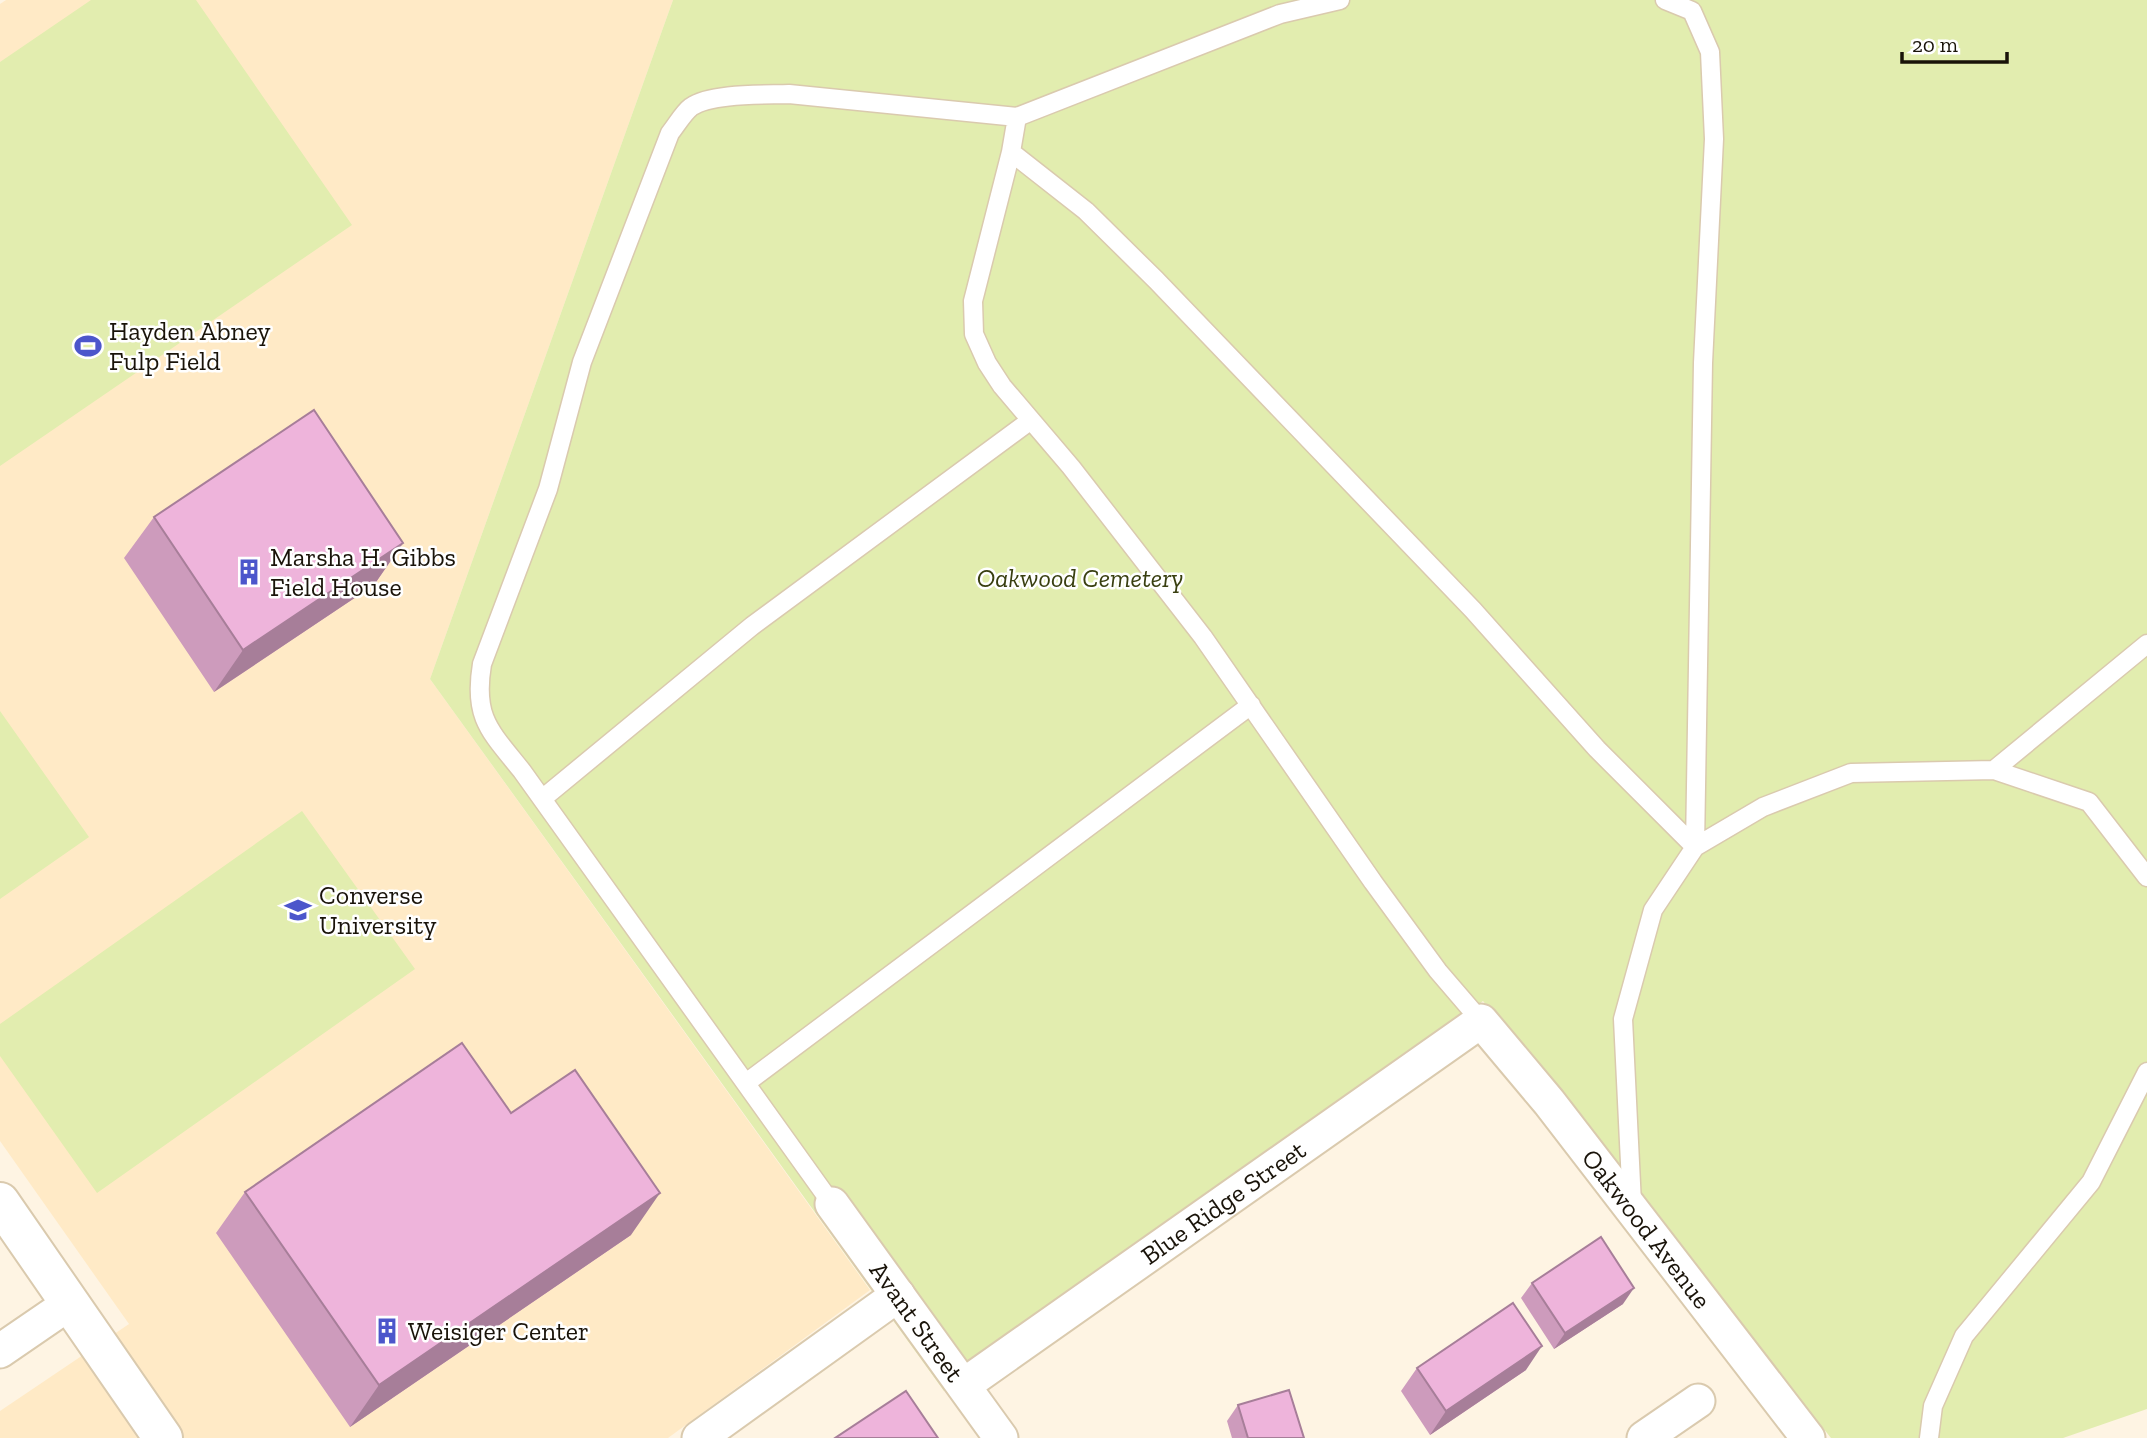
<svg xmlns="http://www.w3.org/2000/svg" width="2147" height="1438" font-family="'Zilla Slab',serif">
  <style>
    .built { fill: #ffeac6 }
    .green { fill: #e2edaf }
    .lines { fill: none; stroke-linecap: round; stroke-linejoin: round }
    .lane-casing { stroke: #dacaae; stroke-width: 21 }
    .street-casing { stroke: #dacaae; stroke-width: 37 }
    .secondary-casing { stroke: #dacaae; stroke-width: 42 }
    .lane { stroke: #fff; stroke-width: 18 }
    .street { stroke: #fff; stroke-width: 33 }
    .secondary { stroke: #fff; stroke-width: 38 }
    .wall { fill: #cd9bbc }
    .shaded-wall { fill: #a77e99 }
    .building { fill: #eeb4db; stroke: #a77e99; stroke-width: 2 }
    .labels { text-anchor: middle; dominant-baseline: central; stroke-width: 5; stroke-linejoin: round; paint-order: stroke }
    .poi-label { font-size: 26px; fill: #191309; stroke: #fff; text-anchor: start }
    .park-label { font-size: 26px; font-style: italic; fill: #393f10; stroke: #fff }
    .street-label { font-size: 26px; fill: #191309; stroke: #fff }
  </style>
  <rect width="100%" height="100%" fill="#fef4e3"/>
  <path class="built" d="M 6,0 L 673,0 L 430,679 L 870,1290 L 668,1438 L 0,1438 L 0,1411 L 129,1324 L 0,1141 L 0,4 Z"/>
  <path class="green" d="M 91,0 L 196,0 L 352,225 L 0,466 L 0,62 Z
    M 673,0 L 2147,0 L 2147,1409 L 2063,1438 L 1831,1438 L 1483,1001 L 944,1391 L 430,679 Z
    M 0,711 L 89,837 L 0,899 Z
    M 302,811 L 415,969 L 97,1193 L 0,1056 L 0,1024 Z"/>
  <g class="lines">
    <g class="lane-casing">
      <path id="lane" d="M 1665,0 L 1692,11 L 1710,52 L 1714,139 L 1703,363 L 1695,847
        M 1017,117 L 1280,14 L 1340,0
        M 1011,152 L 1086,211 L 1156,280 L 1473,610 L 1597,749 L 1695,847
        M 1994,770 L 2147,644
        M 542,799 L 752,626 L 1031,420
        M 746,1083 L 1251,705
        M 832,1204 L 522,771 C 490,731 473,718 482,664 L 548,489 L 582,362 L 670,133 C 676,126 683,113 691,107 C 711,93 764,95 789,94 L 1017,117 L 1011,152 L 973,301 L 974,334 L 987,363 L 1002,386 L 1071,467 L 1203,637 L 1373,882 L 1438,971 L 1481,1021
        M 1632,1204 L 1623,1019 L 1653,910 L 1695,847 L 1763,807 L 1851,773 L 1994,770 L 2089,802 L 2147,877
        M 1929,1438 L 1933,1406 L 1964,1336 L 2091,1182 L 2147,1072"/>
    </g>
    <g class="street-casing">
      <g id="street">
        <path id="s1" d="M 832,1204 L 1001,1438"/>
        <path d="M 0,1351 L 70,1303"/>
        <path id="s2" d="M 964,1385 L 1481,1021 L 1549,1102 L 1808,1438"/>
        <path d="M 699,1438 L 898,1295"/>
        <path d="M 1644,1438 L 1698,1401"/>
      </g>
    </g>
    <g class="secondary-casing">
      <path id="secondary" d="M 0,1202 L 163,1438"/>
    </g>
    <use href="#lane" class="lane"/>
    <use href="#street" class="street"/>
    <use href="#secondary" class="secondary"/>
  </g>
  <path class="wall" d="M 154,517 L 403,543 L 374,585 L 214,692 L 124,558 Z
    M 511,1113 L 631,1235 L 350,1427 L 216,1233 L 245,1192 Z
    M 1532,1283 L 1623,1304 L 1554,1349 L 1521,1298 Z
    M 1417,1368 L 1526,1370 L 1430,1435 L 1401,1391 Z
    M 1238,1405 L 1304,1438 L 1232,1438 L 1227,1421 Z"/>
  <path class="shaded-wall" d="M 403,543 L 374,585 L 214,692 L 243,650 Z
    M 660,1193 L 631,1235 L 350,1427 L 379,1385 Z
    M 1634,1288 L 1623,1304 L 1554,1349 L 1565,1333 Z
    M 1542,1346 L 1526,1370 L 1430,1435 L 1446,1411 Z"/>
  <path class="building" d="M 314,410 L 403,543 L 243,650 L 154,517 Z
    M 462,1043 L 511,1113 L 575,1070 L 660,1193 L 379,1385 L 245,1192 Z
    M 1601,1237 L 1634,1288 L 1565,1333 L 1532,1283 Z
    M 1513,1303 L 1542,1346 L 1446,1411 L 1417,1368 Z
    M 1289,1390 L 1304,1438 L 1248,1438 L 1238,1405 Z
    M 906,1391 L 938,1438 L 835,1438 Z"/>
  <defs>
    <g id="stadium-bare" transform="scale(2.1)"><path d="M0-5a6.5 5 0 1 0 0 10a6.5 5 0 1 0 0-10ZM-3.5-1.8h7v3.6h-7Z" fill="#4c56cb" stroke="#fff" stroke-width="2.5" paint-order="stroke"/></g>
    <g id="building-bare" transform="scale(2.1)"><path d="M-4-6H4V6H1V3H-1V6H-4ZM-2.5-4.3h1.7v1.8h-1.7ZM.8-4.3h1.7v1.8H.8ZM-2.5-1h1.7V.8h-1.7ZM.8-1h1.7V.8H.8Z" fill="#4c56cb" stroke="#fff" stroke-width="2.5" paint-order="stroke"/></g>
    <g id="university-bare" transform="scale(2.1)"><path d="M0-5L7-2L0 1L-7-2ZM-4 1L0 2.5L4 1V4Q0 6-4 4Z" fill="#4c56cb" stroke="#fff" stroke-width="2.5" paint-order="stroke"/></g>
  </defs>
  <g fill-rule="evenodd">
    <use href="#stadium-bare" x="88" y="346"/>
    <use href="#building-bare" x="249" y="572"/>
    <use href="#university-bare" x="298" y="910"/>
    <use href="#building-bare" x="387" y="1331"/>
  </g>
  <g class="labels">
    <g class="poi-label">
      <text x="109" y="331">Hayden Abney<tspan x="109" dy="30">Fulp Field</tspan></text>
      <text x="270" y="557">Marsha H. Gibbs<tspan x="270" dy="30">Field House</tspan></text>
      <text x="319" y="895">Converse<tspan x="319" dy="30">University</tspan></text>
      <text x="408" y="1331">Weisiger Center</text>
    </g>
    <g class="park-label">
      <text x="1080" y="578">Oakwood Cemetery</text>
    </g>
    <g class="street-label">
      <text stroke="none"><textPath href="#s2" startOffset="317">Blue Ridge Street</textPath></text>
      <text stroke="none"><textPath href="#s2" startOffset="898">Oakwood Avenue</textPath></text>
      <text stroke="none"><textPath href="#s1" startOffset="145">Avant Street</textPath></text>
    </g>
  </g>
  <path d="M1902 52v10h105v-10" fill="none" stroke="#191309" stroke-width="3.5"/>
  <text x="1912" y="52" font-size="21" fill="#191309" stroke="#ffffff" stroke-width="5" paint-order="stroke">20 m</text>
</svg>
